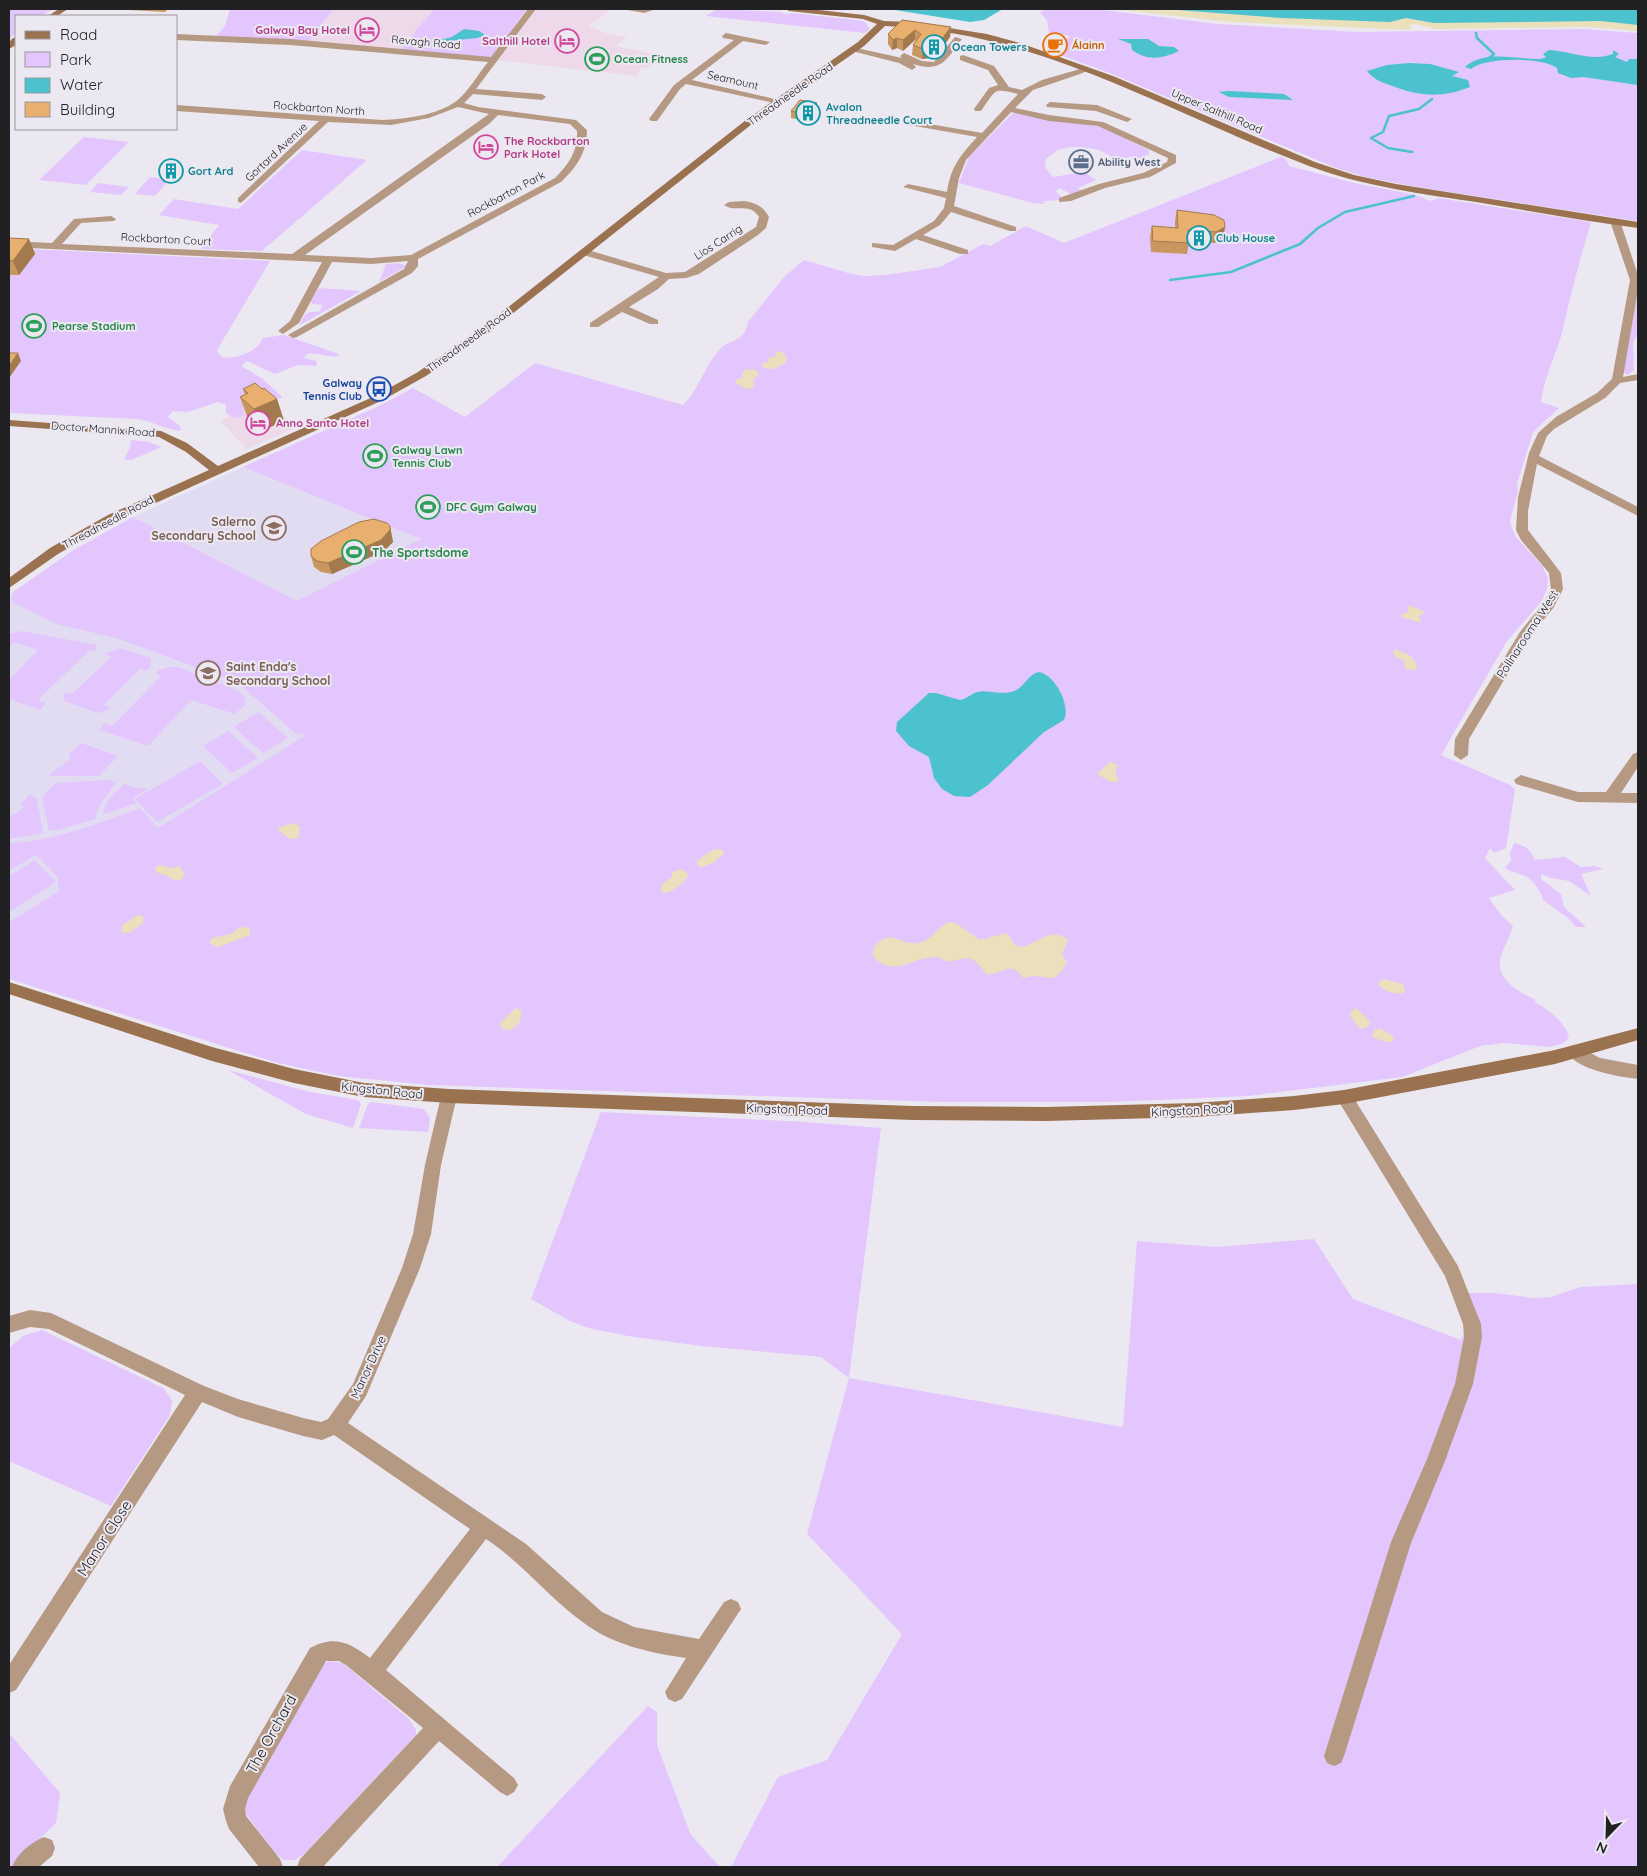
<svg xmlns="http://www.w3.org/2000/svg" width="1647" height="1876" font-family="Quicksand,sans-serif">
  <style>
    .commercial { fill: #edd9e9 }
    .education { fill: #e2dcf2 }
    .green { fill: #e3c6fd }
    .sand { fill: #eae0bb }
    .water { fill: #4bc2cd }
    .lines { fill: none; stroke-linecap: round; stroke-linejoin: round }
    .stream { stroke: #4bc2cd; stroke-width: 2.5 }
    .street { fill: #b69982; fill-rule: evenodd }
    .secondary { fill: #9b724f; fill-rule: evenodd }
    .wall { fill: #c8965f }
    .shaded-wall { fill: #a27a4d }
    .building { fill: #e8af6e; stroke: #a27a4d }
    .labels { text-anchor: middle; dominant-baseline: central; stroke-width: 4; stroke-linejoin: round; paint-order: stroke }
    .far-hotel-label { font-size: 11px; font-weight: bold; fill: #b23c85; stroke: #ece8f1; text-anchor: end }
    .far-street-label { font-size: 11px; fill: #212023; stroke: #ece8f1 }
    .far-food-label { font-size: 11px; font-weight: bold; fill: #c56008; stroke: #ece8f1; text-anchor: start }
    .far-culture-label { font-size: 11px; font-weight: bold; fill: #0d838f; stroke: #ece8f1; text-anchor: start }
    .far-leisure-label { font-size: 11px; font-weight: bold; fill: #27864d; stroke: #ece8f1; text-anchor: start }
    .far-service-label { font-size: 11px; font-weight: bold; fill: #4e5e75; stroke: #ece8f1; text-anchor: start }
    .far-transit-label { font-size: 11px; font-weight: bold; fill: #164399; stroke: #ece8f1; text-anchor: end }
    .education-label { font-size: 12px; font-weight: bold; fill: #785e54; stroke: #ece8f1; text-anchor: end }
    .leisure-label { font-size: 12px; font-weight: bold; fill: #27864d; stroke: #ece8f1; text-anchor: start }
    .street-label { font-size: 12px; fill: #212023; stroke: #ece8f1 }
    .near-street-label { font-size: 15px; fill: #212023; stroke: #ece8f1 }
  </style>
  <rect width="100%" height="100%" fill="#ece8f1"/>
  <path class="commercial" d="M 333,9 L 434,9 L 400,50 L 309,42 Z
    M 537,9 L 611,9 L 589,26 L 605,33 L 627,37 L 616,46 L 661,56 L 647,68 L 643,67 L 636,76 L 497,60 Z
    M 261,400 L 297,427 L 246,449 L 221,421 Z"/>
  <path class="education" d="M 243,467 L 421,539 L 534,593 L 9,922 L 9,596 L 72,551 L 133,517 Z"/>
  <path class="green" d="M 9,9 L 53,9 L 41,16 L 16,16 L 16,32 L 9,40 Z
    M 230,9 L 333,9 L 309,42 L 216,36 L 225,26 Z
    M 434,9 L 527,9 L 491,58 L 400,50 Z
    M 717,9 L 781,12 L 784,14 L 793,13 L 864,21 L 870,29 L 865,33 L 706,16 Z
    M 1046,9 L 1095,9 L 1218,24 L 1357,32 L 1583,29 L 1638,33 L 1638,221 L 1411,186 L 1366,177 L 1336,168 L 1112,74 L 1053,52 L 1070,36 L 1059,33 L 1055,36 L 1049,33 L 1047,20 L 1040,13 Z
    M 1013,113 L 1102,127 L 1149,150 L 1149,154 L 1138,160 L 1133,156 L 1116,161 C 1105,147 1072,143 1056,151 C 1053,153 1049,157 1046,159 L 1045,167 L 1053,177 L 1084,172 L 1096,180 L 1078,188 L 1083,191 L 1073,195 L 1059,188 L 1056,191 L 1061,197 L 1060,200 L 1044,201 L 1043,204 L 1033,203 L 959,183 L 969,157 Z
    M 84,137 L 129,142 L 86,185 L 39,180 Z
    M 302,150 L 367,160 L 262,251 L 201,249 L 219,225 L 159,215 L 174,199 L 238,209 Z
    M 1281,157 L 1286,159 L 1289,166 L 1354,183 L 1416,195 L 1431,201 L 1438,198 L 1591,222 C 1580,259 1571,293 1563,329 C 1557,353 1544,377 1541,402 L 1559,408 L 1533,432 L 1517,484 L 1518,491 L 1510,521 L 1511,526 L 1516,537 L 1543,567 L 1548,579 L 1547,589 L 1541,602 L 1507,641 L 1441,755 L 1510,785 L 1515,789 L 1506,848 L 1494,853 L 1490,848 L 1485,858 L 1515,890 L 1489,898 L 1501,915 L 1513,926 C 1510,937 1504,946 1501,956 C 1494,979 1519,992 1536,1000 L 1534,1002 C 1550,1010 1561,1019 1569,1035 L 1567,1040 L 1562,1044 L 1548,1047 L 1504,1043 L 1480,1046 L 1402,1077 L 1248,1096 L 1109,1102 L 940,1102 L 429,1085 L 338,1076 L 278,1063 L 9,979 L 9,922 L 59,891 L 57,876 L 36,855 L 9,871 L 9,843 C 50,842 101,823 140,808 L 158,828 L 306,735 L 295,733 L 237,682 L 116,638 L 56,624 L 14,603 L 11,599 L 13,592 L 72,551 L 133,517 L 297,601 L 421,539 L 243,467 L 377,407 L 413,388 L 465,417 L 535,363 L 683,405 C 699,390 704,367 719,350 C 728,339 744,344 748,322 L 783,278 L 804,260 L 848,273 L 864,276 L 885,275 L 940,267 L 983,244 L 990,246 L 1026,226 L 1064,243 Z
    M 150,177 L 170,179 L 155,196 L 135,194 Z
    M 98,183 L 129,187 L 121,195 L 90,192 Z
    M 9,248 L 270,261 L 217,350 L 221,357 C 234,360 258,352 263,338 L 284,335 L 339,354 L 338,356 C 328,358 318,352 307,354 L 304,358 L 316,361 L 317,366 L 298,365 L 275,374 L 247,361 L 241,366 L 263,379 L 282,397 L 280,399 L 263,391 L 243,407 L 245,415 C 237,418 233,419 226,413 L 226,405 L 218,402 L 188,412 L 173,411 L 168,417 L 180,426 L 181,431 C 164,429 154,422 137,419 L 11,413 L 9,412 Z
    M 398,263 L 407,266 L 379,282 L 386,264 Z
    M 319,288 L 361,291 L 300,325 C 304,314 307,311 319,312 L 323,305 L 312,304 L 311,301 Z
    M 1638,291 L 1638,333 L 1633,343 L 1634,370 L 1628,375 L 1623,372 Z
    M 131,440 L 149,442 L 162,447 L 131,460 L 124,459 L 130,448 Z
    M 22,631 L 97,645 L 95,651 L 90,650 L 38,700 L 46,703 L 40,710 L 9,699 L 9,680 L 38,650 L 14,642 L 9,646 L 9,634 Z
    M 120,648 L 150,658 L 151,667 L 146,671 L 140,669 L 104,705 L 111,707 L 103,712 L 98,713 L 64,701 L 63,695 L 66,693 L 72,694 L 111,657 L 105,654 Z
    M 171,667 L 179,667 L 237,690 L 245,697 L 245,705 L 235,714 L 191,700 L 148,746 L 99,730 L 105,723 L 112,726 L 161,676 L 156,674 L 158,670 Z
    M 258,712 L 288,738 L 263,753 L 234,727 Z
    M 228,731 L 258,758 L 232,773 L 203,746 Z
    M 81,743 L 118,756 L 99,776 L 48,776 C 55,769 63,766 70,759 L 69,755 Z
    M 200,761 L 223,784 L 157,822 L 135,799 Z
    M 108,780 L 116,782 L 99,807 L 95,819 L 58,830 L 49,830 L 42,798 L 55,783 Z
    M 124,784 L 136,788 L 149,788 L 133,798 L 136,803 L 106,814 L 103,812 L 108,800 Z
    M 30,794 L 37,799 L 43,833 L 9,839 L 9,816 L 17,813 L 23,808 L 21,804 Z
    M 1514,843 C 1526,846 1530,849 1535,860 L 1565,857 L 1581,867 L 1595,866 L 1603,869 L 1581,874 L 1591,896 L 1569,881 L 1551,878 L 1541,874 L 1541,879 L 1561,894 L 1564,907 L 1586,927 L 1576,927 L 1568,918 L 1543,900 C 1542,893 1533,880 1527,877 C 1520,873 1512,873 1505,868 L 1511,860 L 1510,853 Z
    M 35,860 L 56,882 L 9,912 L 9,876 Z
    M 228,1070 L 310,1092 L 358,1100 L 361,1104 L 353,1128 L 306,1114 Z
    M 372,1102 L 424,1109 L 430,1118 L 428,1132 L 359,1128 L 368,1104 Z
    M 601,1112 L 806,1122 L 881,1128 L 849,1378 L 1123,1427 L 1137,1241 L 1216,1247 L 1314,1239 L 1353,1299 L 1461,1340 L 1468,1322 L 1464,1305 L 1469,1293 L 1495,1293 L 1534,1298 L 1551,1297 L 1580,1287 L 1638,1284 L 1638,1867 L 731,1867 L 778,1777 L 827,1760 L 902,1634 L 807,1534 L 849,1378 L 821,1357 L 701,1346 L 628,1336 L 588,1328 L 570,1321 L 531,1299 Z
    M 42,1330 L 163,1388 L 172,1400 L 170,1415 L 111,1506 L 9,1461 L 9,1348 L 23,1336 Z
    M 329,1661 L 343,1663 L 409,1719 L 416,1730 L 416,1735 L 305,1853 L 295,1860 L 284,1860 L 275,1853 L 243,1810 L 246,1800 L 319,1667 Z
    M 648,1706 L 657,1712 L 657,1745 L 691,1835 L 720,1867 L 497,1867 Z
    M 9,1733 L 60,1793 L 56,1823 L 11,1867 L 9,1867 Z"/>
  <path class="sand" d="M 1113,9 L 1462,9 L 1638,20 L 1638,31 L 1591,27 L 1436,29 L 1415,24 L 1410,25 L 1412,28 L 1408,30 L 1231,22 Z
    M 780,351 L 786,355 L 786,362 L 774,369 L 763,368 L 762,363 L 768,362 L 769,357 L 775,357 L 776,352 Z
    M 747,369 L 756,370 L 759,374 L 753,380 L 754,385 L 752,388 L 744,389 L 742,386 L 736,384 L 735,381 L 743,377 L 742,373 Z
    M 1409,605 L 1423,611 L 1424,613 L 1419,616 L 1421,623 L 1401,617 L 1401,614 L 1408,612 Z
    M 1395,649 L 1411,656 L 1417,665 L 1416,670 L 1405,669 L 1404,660 L 1397,658 L 1393,653 Z
    M 1110,762 L 1118,765 L 1115,772 L 1119,781 L 1111,782 L 1097,774 Z
    M 294,823 L 300,827 L 298,838 L 290,839 L 278,830 L 280,827 Z
    M 722,849 L 724,854 L 713,863 L 701,867 L 697,865 L 697,861 C 705,855 712,848 722,849 Z
    M 159,865 L 171,868 L 179,866 L 185,874 L 182,879 L 176,881 C 170,877 163,874 156,872 L 155,868 Z
    M 682,869 L 688,874 C 687,882 671,893 663,893 L 661,891 L 662,884 L 672,877 L 672,872 Z
    M 138,915 L 143,916 L 143,923 L 129,933 L 121,932 L 122,925 Z
    M 949,922 L 957,924 L 980,940 L 1006,933 C 1010,936 1012,942 1016,945 C 1029,954 1048,922 1068,940 L 1062,954 L 1067,963 C 1054,984 1053,977 1034,976 C 1029,976 1027,979 1022,977 C 1011,960 1002,975 987,974 C 981,969 979,962 971,959 C 964,957 959,960 952,961 C 945,963 941,956 934,957 C 913,957 893,979 873,956 L 874,947 C 892,927 898,945 917,943 C 931,942 937,927 949,922 Z
    M 240,927 L 250,928 L 250,935 L 218,947 L 209,943 L 212,938 L 231,934 Z
    M 1382,979 L 1403,984 L 1405,992 C 1397,996 1383,991 1378,984 Z
    M 516,1008 L 522,1011 L 520,1022 L 511,1030 L 503,1029 L 499,1024 Z
    M 1356,1008 L 1370,1021 L 1368,1027 L 1360,1029 L 1351,1017 L 1350,1012 Z
    M 1380,1028 L 1393,1036 L 1393,1042 L 1386,1042 L 1372,1037 L 1374,1030 Z"/>
  <path class="water" d="M 889,9 L 1003,9 L 984,20 L 970,22 Z
    M 1165,9 L 1638,9 L 1638,25 L 1601,21 L 1434,23 L 1406,18 L 1390,22 L 1281,18 Z
    M 464,29 L 479,31 L 485,35 L 477,38 L 428,43 L 452,37 Z
    M 1118,39 L 1148,39 L 1159,46 L 1174,47 L 1179,51 C 1163,59 1147,61 1132,50 L 1131,44 Z
    M 1549,50 C 1570,51 1592,62 1613,54 L 1613,50 L 1619,54 L 1615,57 L 1627,62 L 1629,59 L 1638,59 L 1638,85 L 1583,77 L 1571,78 L 1558,73 L 1557,68 C 1542,57 1486,57 1471,69 L 1465,67 C 1486,49 1516,60 1541,59 L 1546,57 L 1543,54 Z
    M 1409,63 L 1430,64 L 1459,72 L 1452,76 L 1468,80 L 1470,87 C 1445,97 1423,97 1398,88 C 1385,83 1376,82 1367,71 L 1387,65 Z
    M 1229,91 L 1284,94 L 1293,100 L 1229,97 L 1219,92 Z
    M 1039,672 C 1055,675 1071,705 1064,720 L 1044,732 L 988,785 L 970,797 L 954,796 L 942,789 L 934,778 L 929,757 L 909,746 L 896,731 L 897,722 L 929,693 L 936,693 L 960,700 C 967,699 972,693 978,692 C 987,689 1000,696 1014,691 C 1025,687 1028,674 1039,672 Z"/>
  <g class="lines">
    <path class="stream" d="M 1476,33 L 1477,38 L 1494,54 L 1489,58
      M 1412,152 L 1388,148 L 1371,138 L 1383,132 L 1389,116 L 1419,109 L 1432,99
      M 1170,280 L 1231,272 L 1300,244 L 1318,228 L 1345,212 L 1414,196"/>
    <path class="street" d="M 528,9 L 536,9 L 476,89 L 542,94 L 546,97 L 542,100 L 473,94 L 464,103 L 478,107 L 576,120 L 587,130 C 587,152 577,167 561,182 L 418,259 L 418,266 L 412,273 L 297,337 L 293,338 L 288,335 L 404,269 L 408,261 L 371,264 L 332,262 L 299,323 L 283,334 L 278,331 L 290,321 L 322,262 L 9,247 L 9,241 L 52,243 L 74,219 L 111,216 L 116,219 L 114,221 L 81,223 L 62,244 L 292,254 L 489,114 L 458,107 L 429,118 L 391,125 L 328,122 L 241,203 L 238,202 L 238,198 L 319,121 L 176,111 L 176,105 L 382,120 C 406,119 443,115 461,97 C 471,87 479,73 488,62 L 290,45 L 176,40 L 176,34 L 290,39 L 491,57 ZM 498,115 L 570,124 L 577,131 C 578,151 569,164 555,178 L 411,255 L 371,258 L 305,255 L 489,124 Z
      M 622,9 L 656,9 L 644,13 Z
      M 726,33 L 770,42 L 766,45 L 743,41 L 692,80 L 779,100 L 779,104 L 686,84 L 680,89 L 657,121 L 651,121 L 649,119 L 674,85 L 734,40 L 723,38 L 722,36 Z
      M 955,37 L 962,39 C 946,60 942,73 913,64 L 916,67 L 912,70 L 899,63 L 848,50 L 852,47 L 902,58 L 900,56 L 904,53 L 922,61 L 934,62 Z
      M 963,55 L 994,66 L 1009,87 L 1022,90 L 1042,80 L 1087,67 L 1087,71 L 1080,74 L 1033,90 L 1015,108 L 1049,115 L 1103,122 L 1176,155 L 1176,163 L 1150,177 L 1105,188 L 1071,201 L 1059,202 L 1059,198 L 1099,184 L 1143,173 L 1167,162 L 1168,158 L 1098,126 L 1049,121 L 1011,112 L 966,160 L 959,178 L 954,206 L 1016,227 L 1016,231 L 1010,231 L 951,212 L 940,225 L 923,235 L 968,250 L 968,254 L 960,254 L 916,239 L 895,251 L 872,247 L 872,243 L 893,245 L 934,221 L 944,208 L 946,198 L 903,187 L 908,184 L 947,192 C 951,166 960,156 977,137 L 909,125 L 906,124 L 906,120 L 982,133 L 1018,94 C 992,88 997,89 981,111 L 975,111 L 974,109 L 989,88 L 998,85 L 988,70 L 960,60 L 960,56 Z
      M 1050,102 L 1097,105 L 1132,119 L 1127,122 L 1096,111 L 1047,107 L 1046,105 Z
      M 744,201 C 756,203 763,206 769,217 L 766,228 L 758,235 L 699,274 L 686,278 L 669,279 L 658,289 L 629,307 L 658,320 L 658,324 L 650,324 L 622,312 L 598,327 L 590,327 L 590,323 L 659,277 L 580,254 L 580,250 L 588,250 L 666,273 L 685,272 L 756,227 L 759,217 C 750,202 735,213 724,205 L 729,202 Z
      M 1615,218 L 1620,221 L 1638,275 L 1638,290 L 1623,377 L 1638,374 L 1638,380 L 1620,383 L 1605,398 L 1554,429 L 1547,436 L 1539,456 L 1638,507 L 1638,516 L 1537,464 L 1528,511 L 1528,530 L 1561,573 L 1563,589 L 1554,607 L 1529,638 L 1469,739 L 1468,755 L 1461,760 L 1454,755 L 1455,739 L 1520,632 L 1545,601 L 1551,589 L 1549,573 L 1521,540 L 1516,530 L 1518,497 L 1529,453 L 1538,433 L 1556,417 L 1597,393 L 1612,379 L 1630,280 L 1610,221 Z
      M 1638,752 L 1638,767 L 1621,793 L 1638,793 L 1638,803 L 1578,802 L 1516,784 L 1514,780 L 1521,775 L 1578,792 L 1606,792 L 1633,754 Z
      M 1575,1045 L 1600,1058 L 1638,1065 L 1638,1079 C 1620,1077 1576,1070 1567,1052 L 1569,1047 Z
      M 449,1089 L 455,1091 L 457,1096 L 441,1165 L 431,1234 L 420,1268 L 366,1396 L 348,1423 L 526,1544 L 602,1612 L 634,1627 L 699,1639 L 724,1602 L 731,1599 L 738,1602 L 741,1609 L 682,1699 L 675,1702 L 668,1699 L 665,1692 L 686,1658 C 652,1653 617,1646 588,1626 C 551,1601 525,1565 486,1539 L 386,1670 L 514,1778 L 518,1785 L 514,1792 L 507,1796 L 500,1792 L 439,1741 L 323,1867 L 297,1867 L 300,1859 L 423,1728 L 346,1665 L 339,1661 L 326,1661 L 248,1798 L 245,1809 L 246,1816 L 280,1859 L 283,1867 L 259,1867 L 229,1829 L 226,1821 L 223,1809 L 230,1786 L 310,1648 C 334,1635 349,1642 370,1658 L 470,1529 L 334,1435 L 322,1440 L 303,1436 L 238,1417 L 202,1402 L 16,1690 L 9,1693 L 9,1665 L 185,1395 L 49,1329 L 30,1327 L 9,1333 L 9,1316 L 30,1310 L 51,1313 L 204,1386 L 238,1399 L 303,1418 L 321,1422 L 328,1419 L 353,1384 L 402,1268 L 413,1234 L 425,1165 L 441,1096 L 443,1091 Z
      M 1344,1090 L 1350,1092 L 1458,1266 L 1481,1324 L 1482,1337 L 1473,1384 L 1445,1461 L 1411,1543 L 1344,1756 L 1341,1763 L 1334,1766 L 1327,1763 L 1324,1756 L 1391,1542 L 1427,1459 L 1455,1384 L 1464,1337 L 1463,1324 L 1445,1276 L 1336,1097 L 1338,1092 Z
      M 44,1837 L 52,1840 L 55,1848 L 52,1856 L 39,1867 L 12,1867 C 17,1854 31,1842 44,1837 Z"/>
    <path class="secondary" d="M 59,9 L 68,9 L 57,16 L 48,16 Z
      M 785,9 L 810,9 L 864,15 L 884,21 L 911,22 L 987,34 L 1020,43 L 1113,76 L 1315,162 L 1354,175 L 1396,184 L 1638,222 L 1638,228 C 1586,221 1534,212 1482,203 C 1424,194 1365,187 1309,166 C 1170,114 1038,31 885,26 L 864,46 L 752,124 L 492,330 L 426,376 L 383,400 L 116,521 L 58,554 L 9,588 L 9,578 L 50,548 L 108,515 L 209,470 L 186,452 L 159,437 L 9,426 L 9,420 L 161,431 L 187,443 L 218,466 L 375,396 L 418,372 L 484,326 L 746,120 L 858,42 L 877,24 L 863,19 L 789,11 Z
      M 13,38 L 16,38 L 16,45 L 9,49 L 9,42 Z
      M 9,982 L 212,1047 L 294,1069 L 364,1083 L 449,1089 L 913,1106 L 1046,1107 L 1195,1103 L 1294,1096 L 1344,1090 L 1555,1050 L 1638,1028 L 1638,1040 L 1555,1064 L 1344,1104 L 1294,1110 L 1195,1117 L 1046,1121 L 913,1120 L 449,1103 L 364,1097 L 294,1083 L 212,1061 L 9,994 Z"/>
  </g>
  <path class="wall" d="M 110,9 L 168,9 L 165,12 Z
    M 902,20 L 951,27 L 950,37 L 936,57 L 922,59 L 912,55 L 913,45 L 916,41 L 915,40 L 903,51 L 897,48 L 892,50 L 888,44 L 888,34 Z
    M 817,103 L 817,110 L 807,121 L 791,118 L 791,111 Z
    M 1177,210 L 1225,227 L 1223,238 L 1214,243 L 1189,242 L 1187,254 L 1151,252 L 1150,237 L 1152,226 L 1175,228 L 1175,221 Z
    M 9,238 L 29,239 L 35,254 L 19,275 L 9,275 Z
    M 243,389 L 262,389 L 277,399 L 284,421 L 261,431 L 248,419 L 240,397 L 245,395 Z
    M 390,526 L 393,542 L 384,551 L 332,574 L 321,572 L 314,567 L 311,556 Z"/>
  <path class="shaded-wall" d="M 951,27 L 950,37 L 936,57 L 922,59 L 923,49 Z
    M 915,30 L 915,40 L 903,51 L 903,40 Z
    M 897,38 L 897,48 L 892,50 L 893,40 Z
    M 817,103 L 817,110 L 807,121 L 807,114 Z
    M 1225,227 L 1223,238 L 1214,243 L 1216,232 Z
    M 29,239 L 35,254 L 19,275 L 13,261 Z
    M 18,353 L 21,361 L 9,378 L 9,366 Z
    M 277,399 L 284,421 L 261,431 L 254,409 Z
    M 390,526 L 393,542 L 384,551 L 332,574 L 328,563 Z"/>
  <path class="building" d="M 902,20 L 951,27 L 936,47 L 923,49 L 913,45 L 921,34 L 915,30 L 903,40 L 897,38 L 893,40 L 888,34 Z
    M 800,100 L 817,103 L 807,114 L 791,111 Z
    M 1177,210 L 1214,215 L 1224,220 L 1225,227 L 1216,232 L 1188,230 L 1189,243 L 1153,241 L 1152,226 L 1178,228 Z
    M 9,238 L 29,239 L 13,261 L 9,260 Z
    M 9,353 L 18,353 L 9,366 Z
    M 255,383 L 262,389 L 264,388 L 277,399 L 254,409 L 240,397 L 248,393 L 243,389 Z
    M 374,519 L 387,523 L 390,526 L 390,530 L 381,540 L 328,563 L 317,561 L 311,556 L 311,549 L 321,541 L 359,522 Z"/>
  <defs>
    <g id="hotel-ring" transform="scale(1.25)"><circle r="9.5" fill="#ece8f1" stroke="#d1479c" stroke-width="1.5"/><path d="M-6-4.5h1.5V1H6V5H4.5V3h-9V5H-6ZM-4 0a1.8 1.8 0 1 1 3.6 0ZM.5 0V-2.5h3Q6-2.5 6 0Z" fill="#d1479c"/></g>
    <g id="cafe-ring" transform="scale(1.25)"><circle r="9.5" fill="#ece8f1" stroke="#e8710a" stroke-width="1.5"/><path d="M-5.5-4.5H6V0H3Q3 3.5 0 3.5H-2.5Q-5.5 3.5-5.5 0ZM3-3.2v2h1.7v-2ZM-6 4.5H4V6H-6Z" fill="#e8710a"/></g>
    <g id="building-ring" transform="scale(1.25)"><circle r="9.5" fill="#ece8f1" stroke="#0f9aa8" stroke-width="1.5"/><path d="M-4-6H4V6H1V3H-1V6H-4ZM-2.5-4.3h1.7v1.8h-1.7ZM.8-4.3h1.7v1.8H.8ZM-2.5-1h1.7V.8h-1.7ZM.8-1h1.7V.8H.8Z" fill="#0f9aa8"/></g>
    <g id="stadium-ring" transform="scale(1.25)"><circle r="9.5" fill="#ece8f1" stroke="#2e9e5b" stroke-width="1.5"/><path d="M0-5a6.5 5 0 1 0 0 10a6.5 5 0 1 0 0-10ZM-3.5-1.8h7v3.6h-7Z" fill="#2e9e5b"/></g>
    <g id="office-ring" transform="scale(1.25)"><circle r="9.5" fill="#ece8f1" stroke="#5c6f8a" stroke-width="1.5"/><path d="M-6-3h4V-5.5h4V-3h4V5H-6ZM-1-4.5V-3h2v-1.5ZM-6 0V1H6V0Z" fill="#5c6f8a"/></g>
    <g id="bus-ring" transform="scale(1.25)"><circle r="9.5" fill="#ece8f1" stroke="#1a4fb4" stroke-width="1.5"/><path d="M-5-6H5V4H4V6H2V4H-2V6H-4V4H-5ZM-3.5-4V0h7V-4ZM-3.5 1.2v1.5H-2V1.2ZM2 1.2v1.5H3.5V1.2Z" fill="#1a4fb4"/></g>
    <g id="school-ring" transform="scale(1.25)"><circle r="9.5" fill="#ece8f1" stroke="#8d6e63" stroke-width="1.5"/><path d="M0-5L7-2L0 1L-7-2ZM-4 1L0 2.5L4 1V4Q0 6-4 4Z" fill="#8d6e63"/></g>
  </defs>
  <g fill-rule="evenodd">
    <use href="#hotel-ring" x="367" y="30"/>
    <use href="#hotel-ring" x="567" y="41"/>
    <use href="#cafe-ring" x="1055" y="45"/>
    <use href="#building-ring" x="934" y="47"/>
    <use href="#stadium-ring" x="597" y="59"/>
    <use href="#building-ring" x="808" y="113"/>
    <use href="#hotel-ring" x="486" y="147"/>
    <use href="#office-ring" x="1081" y="162"/>
    <use href="#building-ring" x="171" y="171"/>
    <use href="#building-ring" x="1199" y="238"/>
    <use href="#stadium-ring" x="34" y="326"/>
    <use href="#bus-ring" x="379" y="389"/>
    <use href="#hotel-ring" x="258" y="423"/>
    <use href="#stadium-ring" x="375" y="456"/>
    <use href="#stadium-ring" x="428" y="507"/>
    <use href="#school-ring" x="274" y="528"/>
    <use href="#stadium-ring" x="354" y="552"/>
    <use href="#school-ring" x="208" y="673"/>
  </g>
  <g class="labels">
    <g class="far-hotel-label">
      <text x="350" y="30">Galway Bay Hotel</text>
      <text x="550" y="41">Salthill Hotel</text>
      <text x="504" y="141" text-anchor="start">The Rockbarton<tspan x="504" dy="13">Park Hotel</tspan></text>
      <text x="276" y="423" text-anchor="start">Anno Santo Hotel</text>
    </g>
    <g class="far-street-label">
      <text transform="translate(426 42) rotate(5)">Revagh Road</text>
      <text transform="translate(733 80) rotate(13)">Seamount</text>
      <text transform="translate(790 94) rotate(-35)">Threadneedle Road</text>
      <text transform="translate(319 108) rotate(4)">Rockbarton North</text>
      <text transform="translate(1217 111) rotate(23)">Upper Salthill Road</text>
      <text transform="translate(276 152) rotate(-43)">Gortard Avenue</text>
      <text transform="translate(506 194) rotate(-28)">Rockbarton Park</text>
      <text transform="translate(166 239) rotate(3)">Rockbarton Court</text>
      <text transform="translate(718 242) rotate(-33)">Lios Carrig</text>
      <text transform="translate(469 340) rotate(-36)">Threadneedle Road</text>
      <text transform="translate(103 429) rotate(4)">Doctor Mannix Road</text>
      <text transform="translate(108 522) rotate(-28)">Threadneedle Road</text>
    </g>
    <g class="far-food-label">
      <text x="1072" y="45">Álainn</text>
    </g>
    <g class="far-culture-label">
      <text x="952" y="47">Ocean Towers</text>
      <text x="826" y="107">Avalon<tspan x="826" dy="13">Threadneedle Court</tspan></text>
      <text x="188" y="171">Gort Ard</text>
      <text x="1216" y="238">Club House</text>
    </g>
    <g class="far-leisure-label">
      <text x="614" y="59">Ocean Fitness</text>
      <text x="52" y="326">Pearse Stadium</text>
      <text x="392" y="450">Galway Lawn<tspan x="392" dy="13">Tennis Club</tspan></text>
      <text x="446" y="507">DFC Gym Galway</text>
    </g>
    <g class="far-service-label">
      <text x="1098" y="162">Ability West</text>
    </g>
    <g class="far-transit-label">
      <text x="362" y="383">Galway<tspan x="362" dy="13">Tennis Club</tspan></text>
    </g>
    <g class="education-label">
      <text x="256" y="521">Salerno<tspan x="256" dy="14">Secondary School</tspan></text>
      <text x="226" y="666" text-anchor="start">Saint Enda's<tspan x="226" dy="14">Secondary School</tspan></text>
    </g>
    <g class="leisure-label">
      <text x="372" y="552">The Sportsdome</text>
    </g>
    <g class="street-label">
      <text transform="translate(1527 634) rotate(-57)">Pollnarooma West</text>
      <text transform="translate(382 1090) rotate(6)">Kingston Road</text>
      <text transform="translate(787 1109) rotate(2)">Kingston Road</text>
      <text transform="translate(1192 1110) rotate(-3)">Kingston Road</text>
      <text transform="translate(368 1367) rotate(-65)">Manor Drive</text>
    </g>
    <g class="near-street-label">
      <text transform="translate(104 1538) rotate(-57)">Manor Close</text>
      <text transform="translate(271 1734) rotate(-61)">The Orchard</text>
    </g>
  </g>
  <rect width="1647" height="1876" fill="none" stroke="#212023" stroke-width="20"/>
  <rect x="15" y="15" width="162" height="115" fill="#ece8f1" stroke="#9b989f"/>
  <rect x="25" y="31" width="25" height="8" fill="#9b724f" stroke="#9b989f"/>
  <text x="60" y="40" font-size="15" fill="#212023">Road</text>
  <rect x="25" y="52" width="25" height="15" fill="#e3c6fd" stroke="#9b989f"/>
  <text x="60" y="65" font-size="15" fill="#212023">Park</text>
  <rect x="25" y="78" width="25" height="15" fill="#4bc2cd" stroke="#9b989f"/>
  <text x="60" y="90" font-size="15" fill="#212023">Water</text>
  <rect x="25" y="102" width="25" height="15" fill="#e8af6e" stroke="#9b989f"/>
  <text x="60" y="115" font-size="15" fill="#212023">Building</text>
  <g transform="translate(1607 1836) rotate(203)" stroke="#ece8f1" stroke-width="4" paint-order="stroke">
  <path d="M0-4L9 19L0 12L-9 19Z" fill="#212023"/>
  <text y="-8" font-size="14" font-weight="bold" text-anchor="middle" fill="#212023">N</text>
  </g>
</svg>
